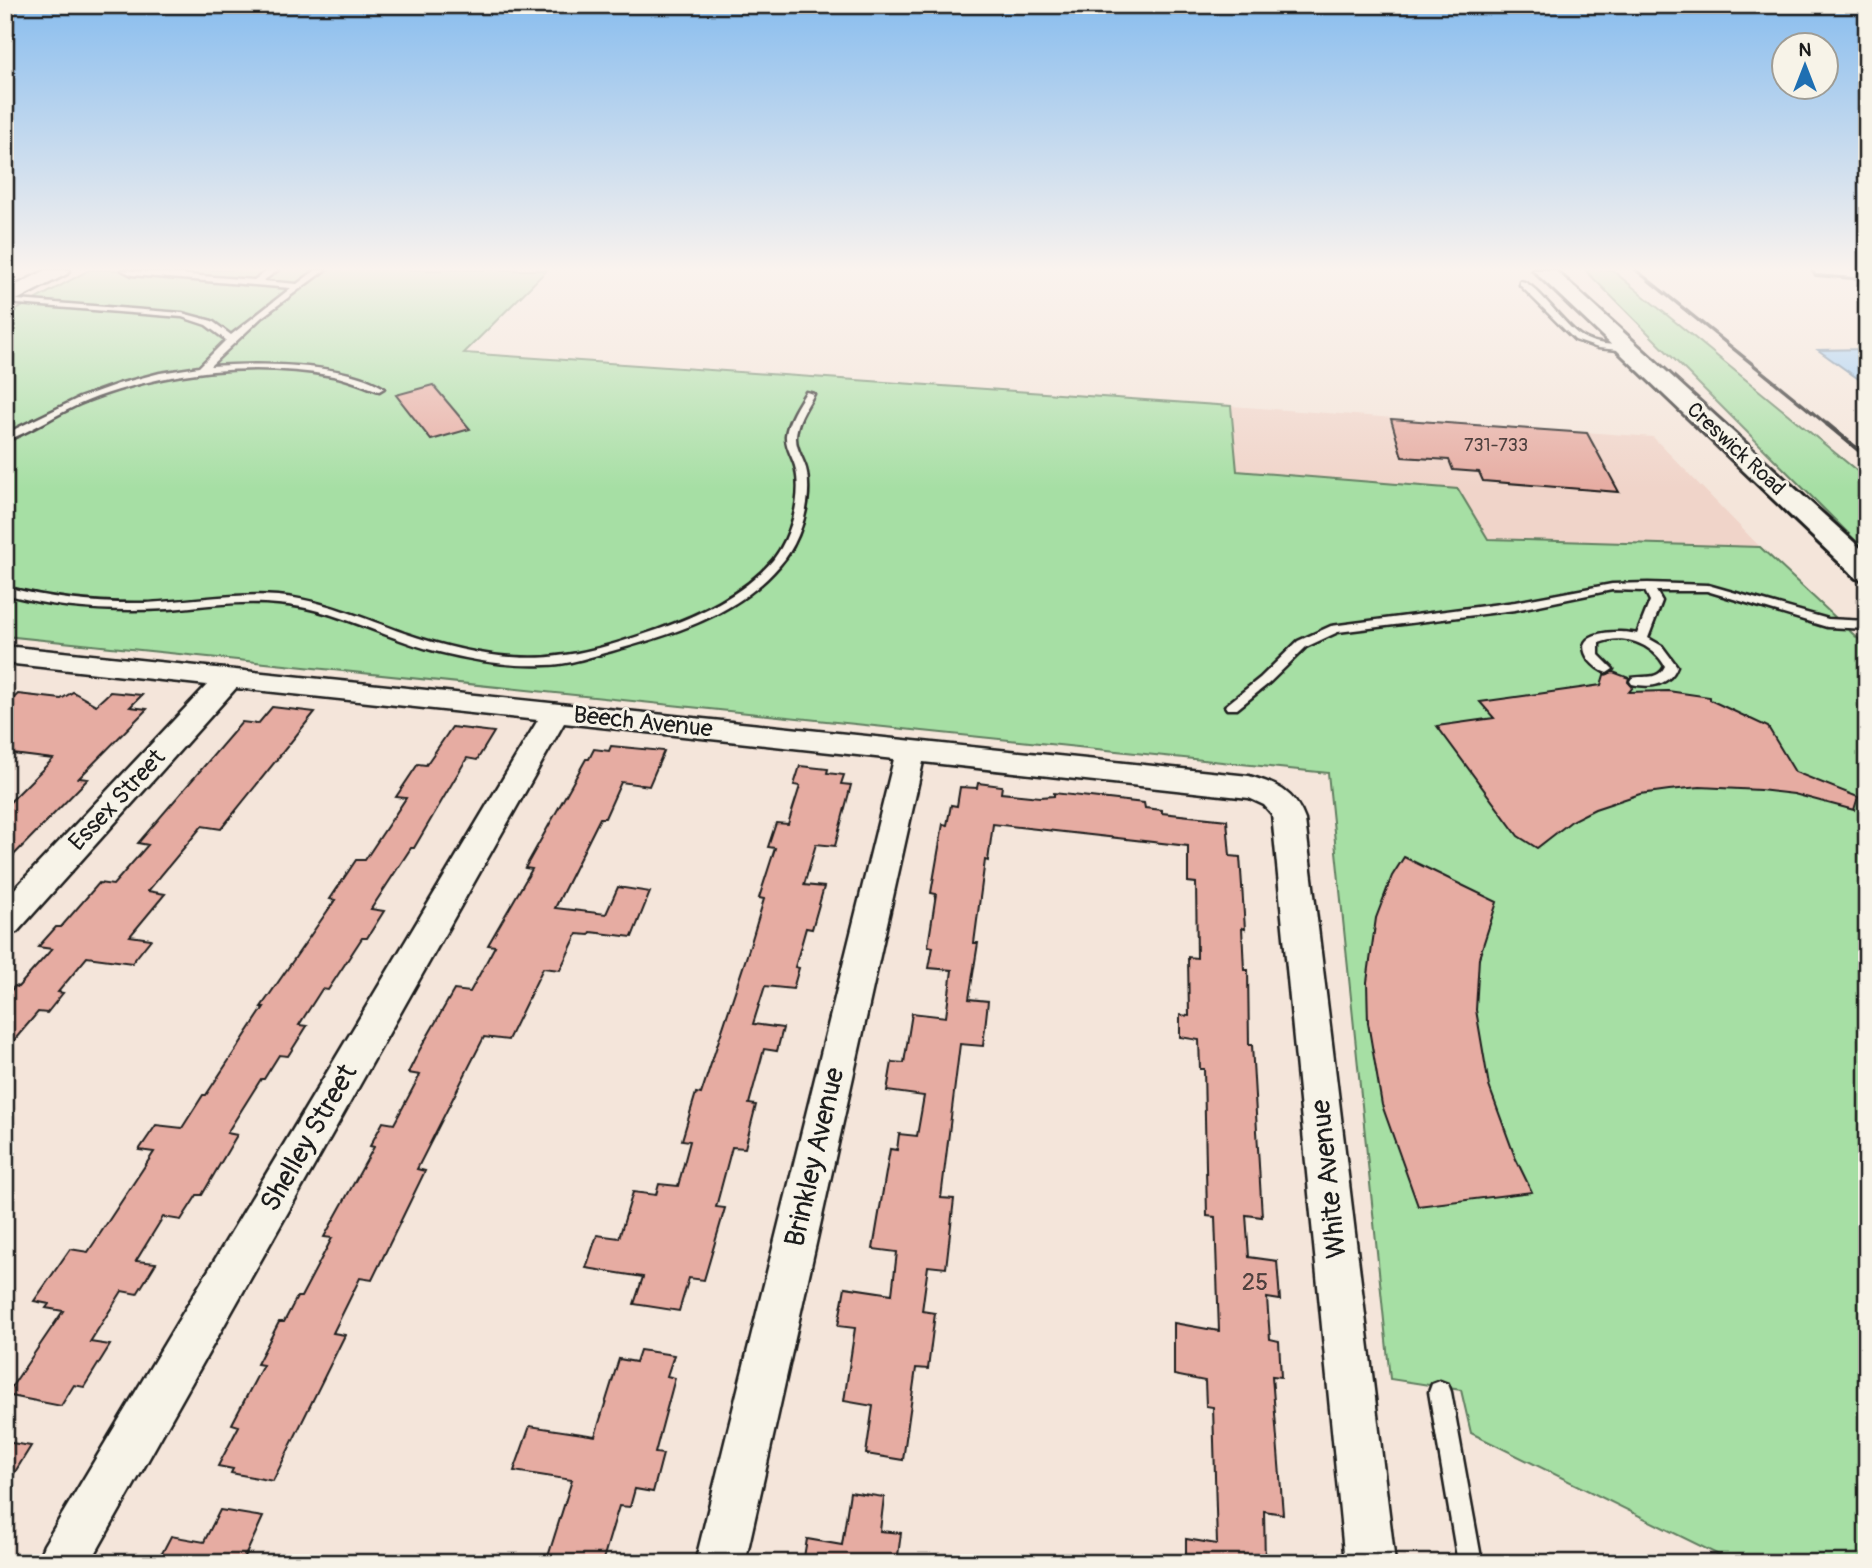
<svg xmlns="http://www.w3.org/2000/svg" width="1872" height="1568" font-family="Pangolin,sans-serif">
  <style>
    .built { fill: #f0d4c9 }
    .green { fill: #a6dfa4; stroke: #617e60; stroke-width: 2 }
    .water { fill: #9acbf6; stroke: #68859f; stroke-width: 2 }
    .building { fill: #e6aca2; stroke: #1c1c1c; stroke-width: 2 }
    .lines { fill: none; stroke-linecap: round; stroke-linejoin: round }
    .service-casing { stroke: #1c1c1c; stroke-width: 5 }
    .minor-casing { stroke: #1c1c1c; stroke-width: 5 }
    .tertiary-casing { stroke: #1c1c1c; stroke-width: 5 }
    .secondary-casing { stroke: #1c1c1c; stroke-width: 6 }
    .trunk-casing { stroke: #1c1c1c; stroke-width: 6 }
    .service { fill: #f7f3e8; fill-rule: evenodd }
    .minor { fill: #f7f3e8; fill-rule: evenodd }
    .tertiary { fill: #f7f3e8; fill-rule: evenodd }
    .secondary { fill: #f7f3e8; fill-rule: evenodd }
    .trunk { fill: #f7f3e8; fill-rule: evenodd }
    .rail-far1 { stroke: #1c1c1c; stroke-width: 3.5 }
    .rail { stroke: #1c1c1c; stroke-width: 4.5 }
    .labels { text-anchor: middle; dominant-baseline: central; stroke-width: 6; stroke-linejoin: round; paint-order: stroke }
    .far-number-label { font-size: 18px; fill: #4e403e }
    .far-street-label { font-size: 21px; fill: #1c1c1c; stroke: #f7f3e8 }
    .street-label { font-size: 24px; fill: #1c1c1c; stroke: #f7f3e8 }
    .near-number-label { font-size: 24px; fill: #4e403e }
    .near-street-label { font-size: 28px; fill: #1c1c1c; stroke: #f7f3e8 }
  </style>
  <rect width="100%" height="100%" fill="#f4e5da"/>
  <filter id="ink" filterUnits="userSpaceOnUse"><feTurbulence type="fractalNoise" baseFrequency=".0143" numOctaves="2"/><feDisplacementMap in="SourceGraphic" scale="14" xChannelSelector="R" yChannelSelector="G"/><feConvolveMatrix kernelMatrix="1 2 1 2 8 2 1 2 1" color-interpolation-filters="sRGB"/></filter>
  <g filter="url(#ink)">
    <path class="built" d="M 1231,406 L 1653,437 L 1760,547 L 1488,539 L 1458,489 L 1236,471 Z"/>
    <path class="green" d="M 89,270 L 547,270 L 464,353 L 1231,406 L 1237,471 L 1458,489 L 1488,539 L 1760,547 L 1867,647 L 1867,1563 L 1735,1563 L 1471,1433 L 1461,1390 L 1390,1379 L 1328,773 L 5,636 L 5,316 Z
      M 1612,270 L 1867,479 L 1867,552 L 1585,270 Z"/>
    <path class="water" d="M 1867,349 L 1867,385 L 1818,350 Z"/>
    <path class="building" d="M 433,385 L 470,429 L 431,440 L 396,395 Z
      M 1391,419 L 1587,433 L 1619,492 L 1483,481 L 1479,472 L 1453,470 L 1449,460 L 1402,457 Z
      M 1613,672 L 1629,678 L 1628,682 L 1633,687 L 1629,692 L 1668,691 L 1710,697 L 1710,700 L 1768,727 L 1795,772 L 1858,797 L 1854,810 L 1794,794 L 1760,790 L 1700,787 L 1669,790 L 1640,794 L 1595,809 L 1573,820 L 1537,848 L 1518,836 L 1437,726 L 1494,718 L 1480,702 L 1601,685 L 1604,675 Z
      M 73,692 L 96,705 L 110,692 L 142,695 L 130,707 L 147,709 L 79,778 L 88,779 L 5,864 L 5,807 L 53,759 L 5,753 L 5,706 L 18,694 L 61,699 Z
      M 272,707 L 315,712 L 221,829 L 202,826 L 148,891 L 165,894 L 130,936 L 151,939 L 132,963 L 87,957 L 58,992 L 63,993 L 47,1013 L 38,1012 L 5,1051 L 5,997 L 15,986 L 18,987 L 52,949 L 38,947 L 56,927 L 61,927 L 99,883 L 113,885 L 148,845 L 138,843 L 242,722 L 258,724 Z
      M 452,727 L 494,732 L 477,760 L 467,758 L 414,848 L 411,848 L 371,909 L 384,911 L 367,938 L 362,938 L 328,990 L 322,989 L 299,1025 L 307,1026 L 288,1056 L 279,1055 L 264,1079 L 261,1079 L 227,1133 L 237,1135 L 202,1195 L 197,1195 L 181,1220 L 163,1217 L 136,1261 L 156,1263 L 137,1294 L 122,1291 L 90,1342 L 110,1345 L 84,1387 L 74,1385 L 61,1406 L 6,1395 L 63,1311 L 46,1308 L 49,1304 L 34,1301 L 70,1249 L 88,1252 L 154,1152 L 139,1150 L 156,1125 L 182,1128 L 203,1095 L 206,1095 L 264,1007 L 261,1007 L 335,900 L 330,899 L 356,860 L 365,860 L 406,798 L 396,797 L 418,764 L 426,765 Z
      M 611,746 L 664,751 L 649,786 L 621,782 L 605,818 L 600,818 L 555,908 L 606,914 L 618,887 L 650,892 L 632,937 L 591,932 L 589,935 L 577,934 L 560,970 L 543,968 L 508,1040 L 484,1037 L 417,1169 L 425,1171 L 372,1280 L 360,1278 L 333,1333 L 345,1335 L 273,1481 L 231,1473 L 233,1469 L 218,1466 L 239,1426 L 232,1424 L 263,1365 L 257,1364 L 279,1322 L 284,1322 L 297,1297 L 301,1297 L 332,1238 L 324,1237 L 374,1147 L 370,1146 L 383,1122 L 394,1124 L 420,1075 L 408,1073 L 419,1051 L 454,990 L 470,992 L 495,946 L 488,945 L 532,869 L 525,868 L 586,759 L 589,759 L 594,749 L 609,751 Z
      M 800,766 L 828,769 L 827,773 L 844,775 L 841,784 L 851,785 L 835,846 L 816,844 L 804,885 L 824,887 L 812,929 L 806,928 L 795,967 L 799,968 L 793,989 L 765,986 L 753,1024 L 783,1028 L 777,1051 L 764,1049 L 749,1104 L 756,1105 L 745,1148 L 732,1147 L 716,1207 L 725,1208 L 704,1280 L 689,1278 L 679,1311 L 634,1304 L 643,1277 L 586,1268 L 597,1235 L 619,1238 L 633,1192 L 656,1195 L 659,1184 L 678,1186 L 690,1141 L 682,1140 L 696,1093 L 701,1094 L 750,946 L 764,899 L 759,898 L 775,848 L 768,847 L 776,823 L 788,824 L 800,786 L 794,785 Z
      M 978,783 L 1002,786 L 1001,793 L 1040,797 L 1054,796 L 1054,793 L 1144,803 L 1145,808 L 1162,810 L 1162,813 L 1227,820 L 1230,856 L 1240,857 L 1245,929 L 1242,928 L 1244,970 L 1248,970 L 1249,1045 L 1252,1045 L 1262,1217 L 1246,1215 L 1249,1257 L 1277,1261 L 1280,1300 L 1267,1298 L 1270,1339 L 1279,1341 L 1281,1377 L 1272,1376 L 1283,1514 L 1264,1511 L 1265,1563 L 1186,1563 L 1186,1539 L 1217,1544 L 1213,1407 L 1206,1406 L 1205,1381 L 1174,1375 L 1174,1323 L 1219,1331 L 1215,1217 L 1207,1216 L 1204,1069 L 1200,1069 L 1199,1040 L 1180,1037 L 1180,1015 L 1189,1016 L 1188,957 L 1197,958 L 1196,883 L 1188,882 L 1188,846 L 993,824 L 988,861 L 985,860 L 974,943 L 978,943 L 969,999 L 988,1001 L 983,1046 L 960,1044 L 941,1198 L 954,1199 L 946,1268 L 928,1266 L 922,1311 L 935,1313 L 928,1369 L 916,1368 L 903,1460 L 866,1454 L 873,1406 L 844,1401 L 855,1328 L 838,1326 L 845,1287 L 892,1294 L 897,1252 L 873,1249 L 890,1149 L 897,1150 L 899,1134 L 917,1136 L 924,1096 L 887,1091 L 892,1062 L 904,1063 L 912,1013 L 946,1017 L 952,970 L 929,968 L 933,947 L 928,946 L 936,894 L 931,893 L 943,824 L 947,825 L 951,805 L 957,806 L 960,787 L 977,788 Z
      M 1404,857 L 1497,902 L 1479,958 L 1476,1010 L 1489,1086 L 1515,1157 L 1532,1192 L 1418,1206 L 1382,1105 L 1368,1023 L 1367,982 L 1376,918 L 1392,876 Z
      M 640,1350 L 674,1355 L 667,1376 L 675,1378 L 655,1453 L 663,1454 L 653,1492 L 635,1489 L 630,1507 L 619,1506 L 602,1563 L 546,1563 L 572,1480 L 514,1471 L 530,1426 L 595,1436 L 619,1359 L 636,1362 Z
      M 5,1442 L 31,1446 L 5,1488 Z
      M 850,1492 L 884,1497 L 880,1531 L 901,1533 L 897,1563 L 803,1563 L 807,1539 L 842,1545 Z
      M 220,1510 L 263,1517 L 242,1563 L 157,1563 L 171,1536 L 204,1542 Z"/>
    <g class="lines">
      <g class="service-casing">
        <path id="service" d="M 122,270 L 254,280 L 269,270 L 278,270 L 263,281 L 297,284 L 316,270 L 325,270 L 262,317 L 210,366 C 257,363 343,362 384,388 L 379,391 C 364,386 349,379 333,376 C 251,361 165,371 87,401 C 59,412 33,431 5,441 L 5,434 L 79,398 L 118,384 L 160,373 L 199,367 L 226,340 L 206,325 L 182,317 L 5,303 L 5,299 L 182,313 L 212,321 L 231,335 L 291,288 L 132,275 Z
          M 1520,281 C 1535,281 1564,326 1581,336 C 1595,345 1612,345 1629,345 L 1633,348 L 1629,351 L 1598,348 L 1575,340 L 1520,285 Z
          M 806,392 L 814,394 C 806,408 796,422 796,438 C 796,451 805,460 807,473 C 812,504 800,543 779,566 C 736,616 672,634 612,651 C 589,657 568,665 545,665 C 508,667 471,660 435,651 C 382,637 333,608 278,604 C 242,600 204,606 168,609 C 112,612 59,609 5,594 L 5,587 C 52,599 98,604 146,603 C 190,601 234,593 278,596 C 322,600 363,618 404,633 C 454,650 512,664 565,655 C 595,651 627,640 657,630 C 699,615 743,595 773,560 C 791,537 802,499 796,470 C 794,458 785,448 786,435 C 788,420 798,405 806,392 Z
          M 1648,583 L 1708,585 L 1828,619 L 1867,621 L 1867,629 L 1827,627 L 1707,591 L 1656,591 L 1662,601 L 1648,638 L 1662,646 L 1677,666 C 1670,686 1650,688 1632,684 L 1630,681 L 1632,678 C 1645,675 1658,681 1665,666 C 1652,643 1623,633 1599,643 L 1599,655 L 1613,669 L 1607,673 C 1600,671 1594,666 1589,660 C 1568,629 1621,630 1637,634 L 1650,601 L 1645,591 L 1612,590 L 1515,610 L 1338,632 L 1306,647 L 1268,684 L 1237,709 L 1227,709 L 1225,706 L 1260,678 L 1298,641 L 1331,626 L 1515,602 L 1612,584 Z
          M 1440,1381 L 1448,1384 L 1451,1392 L 1482,1563 L 1458,1563 L 1429,1392 L 1432,1384 Z"/>
      </g>
      <g class="minor-casing">
        <path id="minor" d="M 5,646 L 1249,776 C 1277,784 1295,792 1305,820 L 1395,1563 L 1345,1563 L 1272,814 L 1264,805 L 1249,798 L 923,762 L 745,1563 L 695,1563 L 894,759 L 564,723 L 90,1563 L 37,1563 L 44,1545 L 538,720 L 236,688 L 17,932 L 5,936 L 5,899 L 207,685 L 5,663 Z"/>
      </g>
      <g class="tertiary-casing">
        <path id="tertiary" d="M 46,270 L 70,270 L 67,274 L 5,306 L 5,291 Z"/>
      </g>
      <g class="secondary-casing">
        <path id="secondary" d="M 1813,270 L 1867,270 L 1867,278 L 1816,274 Z"/>
      </g>
      <g class="trunk-casing">
        <path id="trunk" d="M 1533,270 L 1555,270 L 1867,554 L 1867,580 L 1856,578 Z"/>
      </g>
      <use href="#service" class="service"/>
      <use href="#minor" class="minor"/>
      <use href="#tertiary" class="tertiary"/>
      <use href="#secondary" class="secondary"/>
      <use href="#trunk" class="trunk"/>
      <path class="rail-far1" d="M 1636,270 L 1829,426"/>
      <path class="rail" d="M 1827,424 L 1867,457"/>
    </g>
  </g>
  <linearGradient id="sky" x2="0" y2="1"><stop stop-color="#89bdee"/><stop offset="0.55" stop-color="#faf3ee"/><stop offset="1" stop-color="#faf3ee" stop-opacity="0"/></linearGradient>
  <rect width="1872" height="489" fill="url(#sky)"/>
  <g class="labels">
    <g class="far-number-label">
      <text x="1496" y="445">731-733</text>
    </g>
    <g class="far-street-label">
      <text transform="translate(1736 449) rotate(43)">Creswick Road</text>
    </g>
    <g class="street-label">
      <text transform="translate(643 722) rotate(6)">Beech Avenue</text>
      <text transform="translate(117 800) rotate(-47)">Essex Street</text>
    </g>
    <g class="near-number-label">
      <text x="1255" y="1282">25</text>
    </g>
    <g class="near-street-label">
      <text transform="translate(309 1138) rotate(-60)">Shelley Street</text>
      <text transform="translate(815 1157) rotate(-77)">Brinkley Avenue</text>
      <text transform="translate(1329 1179) rotate(-96)">White Avenue</text>
    </g>
  </g>
  <rect width="1872" height="1568" fill="none" stroke="#f7f3e8" stroke-width="28"/>
  <rect x="14" y="14" width="1844" height="1540" fill="none" stroke="#1c1c1c" stroke-width="2.5" filter="url(#ink)"/>
  <g transform="translate(1805 66)"><circle r="33" fill="#f7f3e8" stroke="#9f9d96" stroke-width="2"/>
  <path d="M0-5L12 26L0 18L-12 26Z" fill="#1f6fb2"/>
  <text y="-10" font-size="19" font-weight="bold" text-anchor="middle" fill="#1c1c1c">N</text>
  </g>
</svg>
